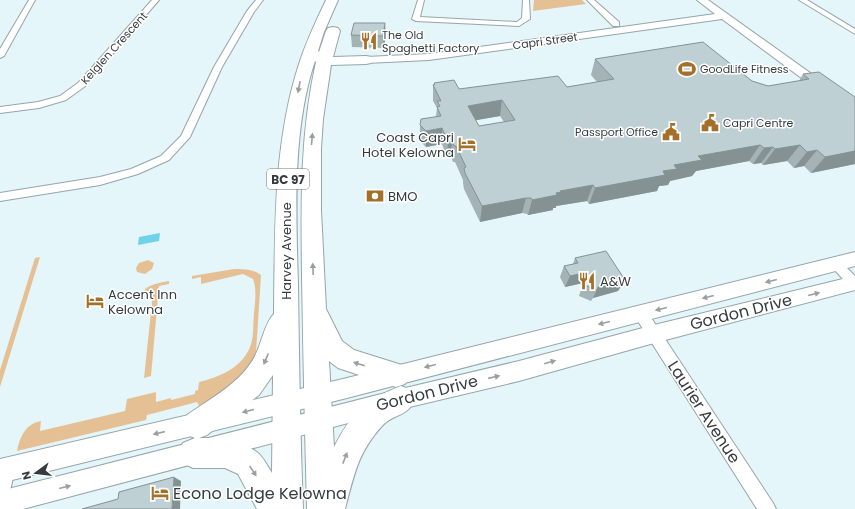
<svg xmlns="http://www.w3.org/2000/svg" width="855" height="509" font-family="Poppins,sans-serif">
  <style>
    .green { fill: #e5c095 }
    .water { fill: #6ed3e9 }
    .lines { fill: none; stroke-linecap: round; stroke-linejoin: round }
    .street-casing { stroke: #95a5a9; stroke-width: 2 }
    .secondary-casing { stroke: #95a5a9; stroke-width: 2 }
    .highway-casing { stroke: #95a5a9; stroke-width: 2 }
    .street { fill: #fff; fill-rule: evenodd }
    .secondary { fill: #fff; fill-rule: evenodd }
    .highway { fill: #fff; fill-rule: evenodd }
    .wall { fill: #a3b3b6; fill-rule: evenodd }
    .shaded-wall { fill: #859294 }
    .building { fill: #bed0d4; stroke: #859294; fill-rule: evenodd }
    .oneway { fill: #9a9e9e }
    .labels { text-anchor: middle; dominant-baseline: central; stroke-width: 3; stroke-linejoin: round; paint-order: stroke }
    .far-poi-label { font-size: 11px; fill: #353c3d; stroke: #fff; text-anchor: start }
    .far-street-label { font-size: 11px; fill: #353c3d; stroke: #fff }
    .shield { fill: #fff; stroke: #727677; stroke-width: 1 }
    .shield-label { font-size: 12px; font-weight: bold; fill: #353c3d }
    .poi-label { font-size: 13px; fill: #353c3d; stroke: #fff; text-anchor: start }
    .street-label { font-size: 13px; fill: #353c3d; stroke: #fff }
    .near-street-label { font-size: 16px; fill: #353c3d; stroke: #fff }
    .near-poi-label { font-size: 16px; fill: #353c3d; stroke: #fff; text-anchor: start }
  </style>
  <rect width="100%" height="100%" fill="#e4f6fa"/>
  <path class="green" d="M 534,0 L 582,0 L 586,4 L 533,11 Z
    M 40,257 L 0,387 L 0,370 L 35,258 Z
    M 148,260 L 154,263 L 152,269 L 145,274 L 137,272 L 136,268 L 139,263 Z
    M 234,269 C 243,269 253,269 261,275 L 256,353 L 251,369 L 216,399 L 199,406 L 197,402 L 147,415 L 146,420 L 17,451 C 20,437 25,424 41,421 L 40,431 L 125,411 L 127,399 L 156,392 L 156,402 L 171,398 L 171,400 L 195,394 L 195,391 L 198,390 L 199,382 C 220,377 244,367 251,344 C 254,335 253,322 254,313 C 255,302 257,290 253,279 L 243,274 L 201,284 L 201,277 L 192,279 L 192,276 Z
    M 169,281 L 169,284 L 159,286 L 151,376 L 144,378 L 153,293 L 141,295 C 146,284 159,283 169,281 Z"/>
  <path class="water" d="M 160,233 L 159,241 L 138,245 L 139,237 Z"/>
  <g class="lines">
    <g class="street-casing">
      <path id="street" d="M 29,0 L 35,0 L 4,56 L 0,58 L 0,49 Z
        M 152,0 L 159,0 L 84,87 L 66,100 L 39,108 L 0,113 L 0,107 L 38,102 L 60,96 L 78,83 Z
        M 256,0 L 263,0 L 254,12 L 222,67 L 190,137 L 169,160 L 138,174 L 100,185 L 0,201 L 0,193 L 100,177 L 131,169 L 161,156 L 181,136 L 214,67 L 247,11 Z
        M 418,0 L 424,0 L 420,17 L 517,22 L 522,18 L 523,0 L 529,0 L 530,19 L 519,26 L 416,21 L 412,19 Z
        M 587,0 L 594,0 L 619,22 L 619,26 L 613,26 Z
        M 799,0 L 807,0 L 855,29 L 855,34 Z
        M 836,259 L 840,261 L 855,276 L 855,289 L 851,288 L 832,267 L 830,264 L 832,261 Z
        M 641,308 L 646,310 L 773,503 L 776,509 L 757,509 L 636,318 L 634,314 L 636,310 Z
        M 6,461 L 12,463 C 16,474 10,491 6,502 L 0,504 L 0,464 Z"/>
    </g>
    <g class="secondary-casing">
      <path id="secondary" d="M 697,0 L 708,0 L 855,105 L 855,115 L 850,114 L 722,19 L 429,60 L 366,63 L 362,62 L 360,60 L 362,58 L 366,57 L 429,54 L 715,14 Z
        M 855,252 L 855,266 L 343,399 L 0,483 L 0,459 L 343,379 Z
        M 855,276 L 855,290 L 654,343 L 519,381 L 401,409 L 23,509 L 0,509 L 0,491 L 401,389 L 519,361 L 654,325 Z"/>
    </g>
    <g class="highway-casing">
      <path id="highway" d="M 326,0 L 338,0 L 324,32 L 318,51 L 319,52 L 326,31 L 328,28 L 333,27 L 338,28 L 340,31 L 333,57 L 366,56 L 371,57 L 373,60 L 371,63 L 366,64 L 331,65 L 323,119 L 321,149 L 321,210 L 326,309 L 342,341 L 354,350 L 405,366 L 409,375 L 405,384 L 396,387 L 338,368 L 329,361 L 334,447 C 352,412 365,400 401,386 L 411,390 L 415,399 C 407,418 394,413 382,426 C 358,452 354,475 345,509 L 307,509 C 305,431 303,354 302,276 C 301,203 300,133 316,62 L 315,61 C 292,129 296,214 298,284 C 299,359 300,434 303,509 L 257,509 L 238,474 L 225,468 L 193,468 L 183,463 L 178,453 L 183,443 L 195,438 L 187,435 L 183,425 L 187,415 C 211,398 241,383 255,356 C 261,345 265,322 274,314 C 275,231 273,144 299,64 C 306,42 316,21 326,0 ZM 273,375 L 272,473 C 268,467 263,457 258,453 C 238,438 222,438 199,438 L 207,435 L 259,395 Z"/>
    </g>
    <use href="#street" class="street"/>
    <use href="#secondary" class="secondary"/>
    <use href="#highway" class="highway"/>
  </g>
  <path class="wall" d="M 351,35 L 386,35 L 384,48 L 352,47 Z
    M 595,59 L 752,81 L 768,86 L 799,81 L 803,74 L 855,97 L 855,164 L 811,173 L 804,166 L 794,168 L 787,161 L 763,165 L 761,163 L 753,164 L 749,161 L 696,171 L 692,176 L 670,181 L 668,185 L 659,186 L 657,191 L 589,204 L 587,201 L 556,206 L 556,208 L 553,208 L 553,210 L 528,215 L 527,214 L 522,213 L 480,222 L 464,189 L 463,183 L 463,180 L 455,162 L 453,162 L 451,157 L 447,158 L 442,144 L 426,147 L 420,141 L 420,125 L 436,116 L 437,108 L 433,101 L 433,85 L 434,84 L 434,83 L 459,89 L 567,87 L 597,82 L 591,75 ZM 500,116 L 504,122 L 479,126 L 475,120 Z
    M 575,258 L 625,280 L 618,291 L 593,298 L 591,301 L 579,296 L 583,283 L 565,287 L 560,277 L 564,266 L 573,264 Z"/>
  <path class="shaded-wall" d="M 385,23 L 386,35 L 384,48 L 383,36 Z
    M 502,100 L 500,116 L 466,122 L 468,106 Z
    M 442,128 L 442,144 L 426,147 L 426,131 Z
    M 452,141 L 451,157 L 447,158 L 448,142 Z
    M 760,145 L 749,161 L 696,171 L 692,176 L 670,181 L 668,185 L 659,186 L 657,191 L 589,204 L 595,188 L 663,171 L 674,165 L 698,156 Z
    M 800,145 L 787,161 L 763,165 L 775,149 Z
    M 773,147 L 761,163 L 753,164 L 764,148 Z
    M 817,150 L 804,166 L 794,168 L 807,152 Z
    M 855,151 L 855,164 L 811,173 L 825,157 Z
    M 593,185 L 587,201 L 556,206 L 556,208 L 553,208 L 553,210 L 528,215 L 532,200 L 556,193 L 560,191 Z
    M 526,198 L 522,213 L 480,222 L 482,206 Z
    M 588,272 L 583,283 L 565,287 L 570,276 Z
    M 625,280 L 618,291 L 593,298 L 598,287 Z
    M 174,477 L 181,481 L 180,509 L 172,509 Z"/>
  <path class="building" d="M 354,23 L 385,23 L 383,36 L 351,35 Z
    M 703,42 L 752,81 L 768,86 L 809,79 L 803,74 L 819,72 L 855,97 L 855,151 L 825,157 L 817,150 L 807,152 L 800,145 L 775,149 L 773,147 L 764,148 L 760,145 L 698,156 L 702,160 L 674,165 L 677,169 L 663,171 L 665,175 L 595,188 L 593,185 L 560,191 L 561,192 L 556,193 L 557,195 L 532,200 L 531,198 L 526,198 L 482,206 L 465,173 L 464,168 L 466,167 L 456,146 L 454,146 L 452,141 L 448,142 L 442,128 L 426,131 L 420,125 L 421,119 L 441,116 L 437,107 L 440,106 L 437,101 L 441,101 L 433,85 L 435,84 L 434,83 L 454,80 L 459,89 L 558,76 L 567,87 L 614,79 L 595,59 ZM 502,100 L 515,120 L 479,126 L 468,106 Z
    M 606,251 L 625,280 L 598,287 L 597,290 L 584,285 L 588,272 L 570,276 L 564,266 L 578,263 L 575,258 Z
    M 174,477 L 172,509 L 82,509 L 118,499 L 119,492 Z"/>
  <defs><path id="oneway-solid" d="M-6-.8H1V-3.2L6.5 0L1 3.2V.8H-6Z"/></defs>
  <g class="oneway">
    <use href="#oneway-solid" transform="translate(299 87) rotate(101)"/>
    <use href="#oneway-solid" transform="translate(312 139) rotate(-85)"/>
    <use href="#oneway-solid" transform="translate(313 269) rotate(-92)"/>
    <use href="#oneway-solid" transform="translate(771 281) rotate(166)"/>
    <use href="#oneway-solid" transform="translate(814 294) rotate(-14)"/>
    <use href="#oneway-solid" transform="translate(708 297) rotate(166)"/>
    <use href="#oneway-solid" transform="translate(661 309) rotate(166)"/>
    <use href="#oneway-solid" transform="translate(604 323) rotate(166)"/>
    <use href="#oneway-solid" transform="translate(266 359) rotate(113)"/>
    <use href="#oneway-solid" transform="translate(550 362) rotate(-16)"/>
    <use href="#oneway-solid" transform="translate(359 364) rotate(-163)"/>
    <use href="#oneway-solid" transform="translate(430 366) rotate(166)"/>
    <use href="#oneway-solid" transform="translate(494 377) rotate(-13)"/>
    <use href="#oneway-solid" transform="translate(248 411) rotate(166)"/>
    <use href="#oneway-solid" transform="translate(159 433) rotate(167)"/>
    <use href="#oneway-solid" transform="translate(345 458) rotate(-69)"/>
    <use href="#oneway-solid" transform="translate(253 471) rotate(57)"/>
    <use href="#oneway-solid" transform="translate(65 487) rotate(-14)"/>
  </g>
  <defs>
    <g id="restaurant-bare" transform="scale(1.38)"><path d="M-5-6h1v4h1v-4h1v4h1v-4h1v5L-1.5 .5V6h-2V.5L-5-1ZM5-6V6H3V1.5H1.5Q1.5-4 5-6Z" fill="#a47028" stroke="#fff" stroke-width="2.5" paint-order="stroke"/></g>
    <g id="stadium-bare" transform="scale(1.38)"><path d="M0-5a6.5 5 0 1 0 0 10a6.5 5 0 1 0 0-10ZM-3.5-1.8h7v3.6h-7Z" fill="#a47028" stroke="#fff" stroke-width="2.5" paint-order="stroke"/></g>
    <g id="civic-bare" transform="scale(1.38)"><path d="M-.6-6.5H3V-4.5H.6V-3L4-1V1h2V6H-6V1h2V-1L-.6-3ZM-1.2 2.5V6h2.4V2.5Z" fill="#a47028" stroke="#fff" stroke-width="2.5" paint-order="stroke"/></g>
    <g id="hotel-bare" transform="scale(1.38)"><path d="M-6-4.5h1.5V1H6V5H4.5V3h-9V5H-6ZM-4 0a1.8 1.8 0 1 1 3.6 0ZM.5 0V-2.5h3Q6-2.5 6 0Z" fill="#a47028" stroke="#fff" stroke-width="2.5" paint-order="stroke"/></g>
    <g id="bank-bare" transform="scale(1.38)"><path d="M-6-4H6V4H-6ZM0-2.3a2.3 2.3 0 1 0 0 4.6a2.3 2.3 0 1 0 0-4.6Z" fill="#a47028" stroke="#fff" stroke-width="2.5" paint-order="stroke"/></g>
  </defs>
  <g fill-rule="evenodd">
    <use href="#restaurant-bare" x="369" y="41"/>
    <use href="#stadium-bare" x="687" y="69"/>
    <use href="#civic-bare" x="710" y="123"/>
    <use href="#civic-bare" x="671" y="132"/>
    <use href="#hotel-bare" x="467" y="144"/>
    <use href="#bank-bare" x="375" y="196"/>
    <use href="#restaurant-bare" x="587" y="281"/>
    <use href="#hotel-bare" x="95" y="301"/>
    <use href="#hotel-bare" x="160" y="493"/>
  </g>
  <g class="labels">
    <g class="far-poi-label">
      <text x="382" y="35">The Old<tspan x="382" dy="13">Spaghetti Factory</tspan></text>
      <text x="700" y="69">GoodLife Fitness</text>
      <text x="723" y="123">Capri Centre</text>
      <text x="658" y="132" text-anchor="end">Passport Office</text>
    </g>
    <g class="far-street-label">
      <text transform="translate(545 41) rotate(-8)">Capri Street</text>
      <text transform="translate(114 48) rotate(-48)">Kelglen Crescent</text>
    </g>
    <rect class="shield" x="267" y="169" width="42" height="20" rx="3"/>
    <g class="shield-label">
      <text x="288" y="179">BC 97</text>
    </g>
    <g class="poi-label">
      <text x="454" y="137" text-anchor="end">Coast Capri<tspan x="454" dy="15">Hotel Kelowna</tspan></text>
      <text x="388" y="196">BMO</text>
      <text x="600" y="281">A&amp;W</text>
      <text x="108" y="294">Accent Inn<tspan x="108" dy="15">Kelowna</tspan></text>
    </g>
    <g class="street-label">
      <text transform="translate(286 251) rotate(-90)">Harvey Avenue</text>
    </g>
    <g class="near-street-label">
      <text transform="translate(741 312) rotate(-14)">Gordon Drive</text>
      <text transform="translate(427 393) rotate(-14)">Gordon Drive</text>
      <text transform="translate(704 412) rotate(57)">Laurier Avenue</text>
    </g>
    <g class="near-poi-label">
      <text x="173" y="493">Econo Lodge Kelowna</text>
    </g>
  </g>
  <g transform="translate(36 473) rotate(255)" stroke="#ffffff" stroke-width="3" paint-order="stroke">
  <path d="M0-3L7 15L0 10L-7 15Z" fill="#353c3d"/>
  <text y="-6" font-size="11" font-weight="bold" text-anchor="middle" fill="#353c3d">N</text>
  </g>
</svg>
